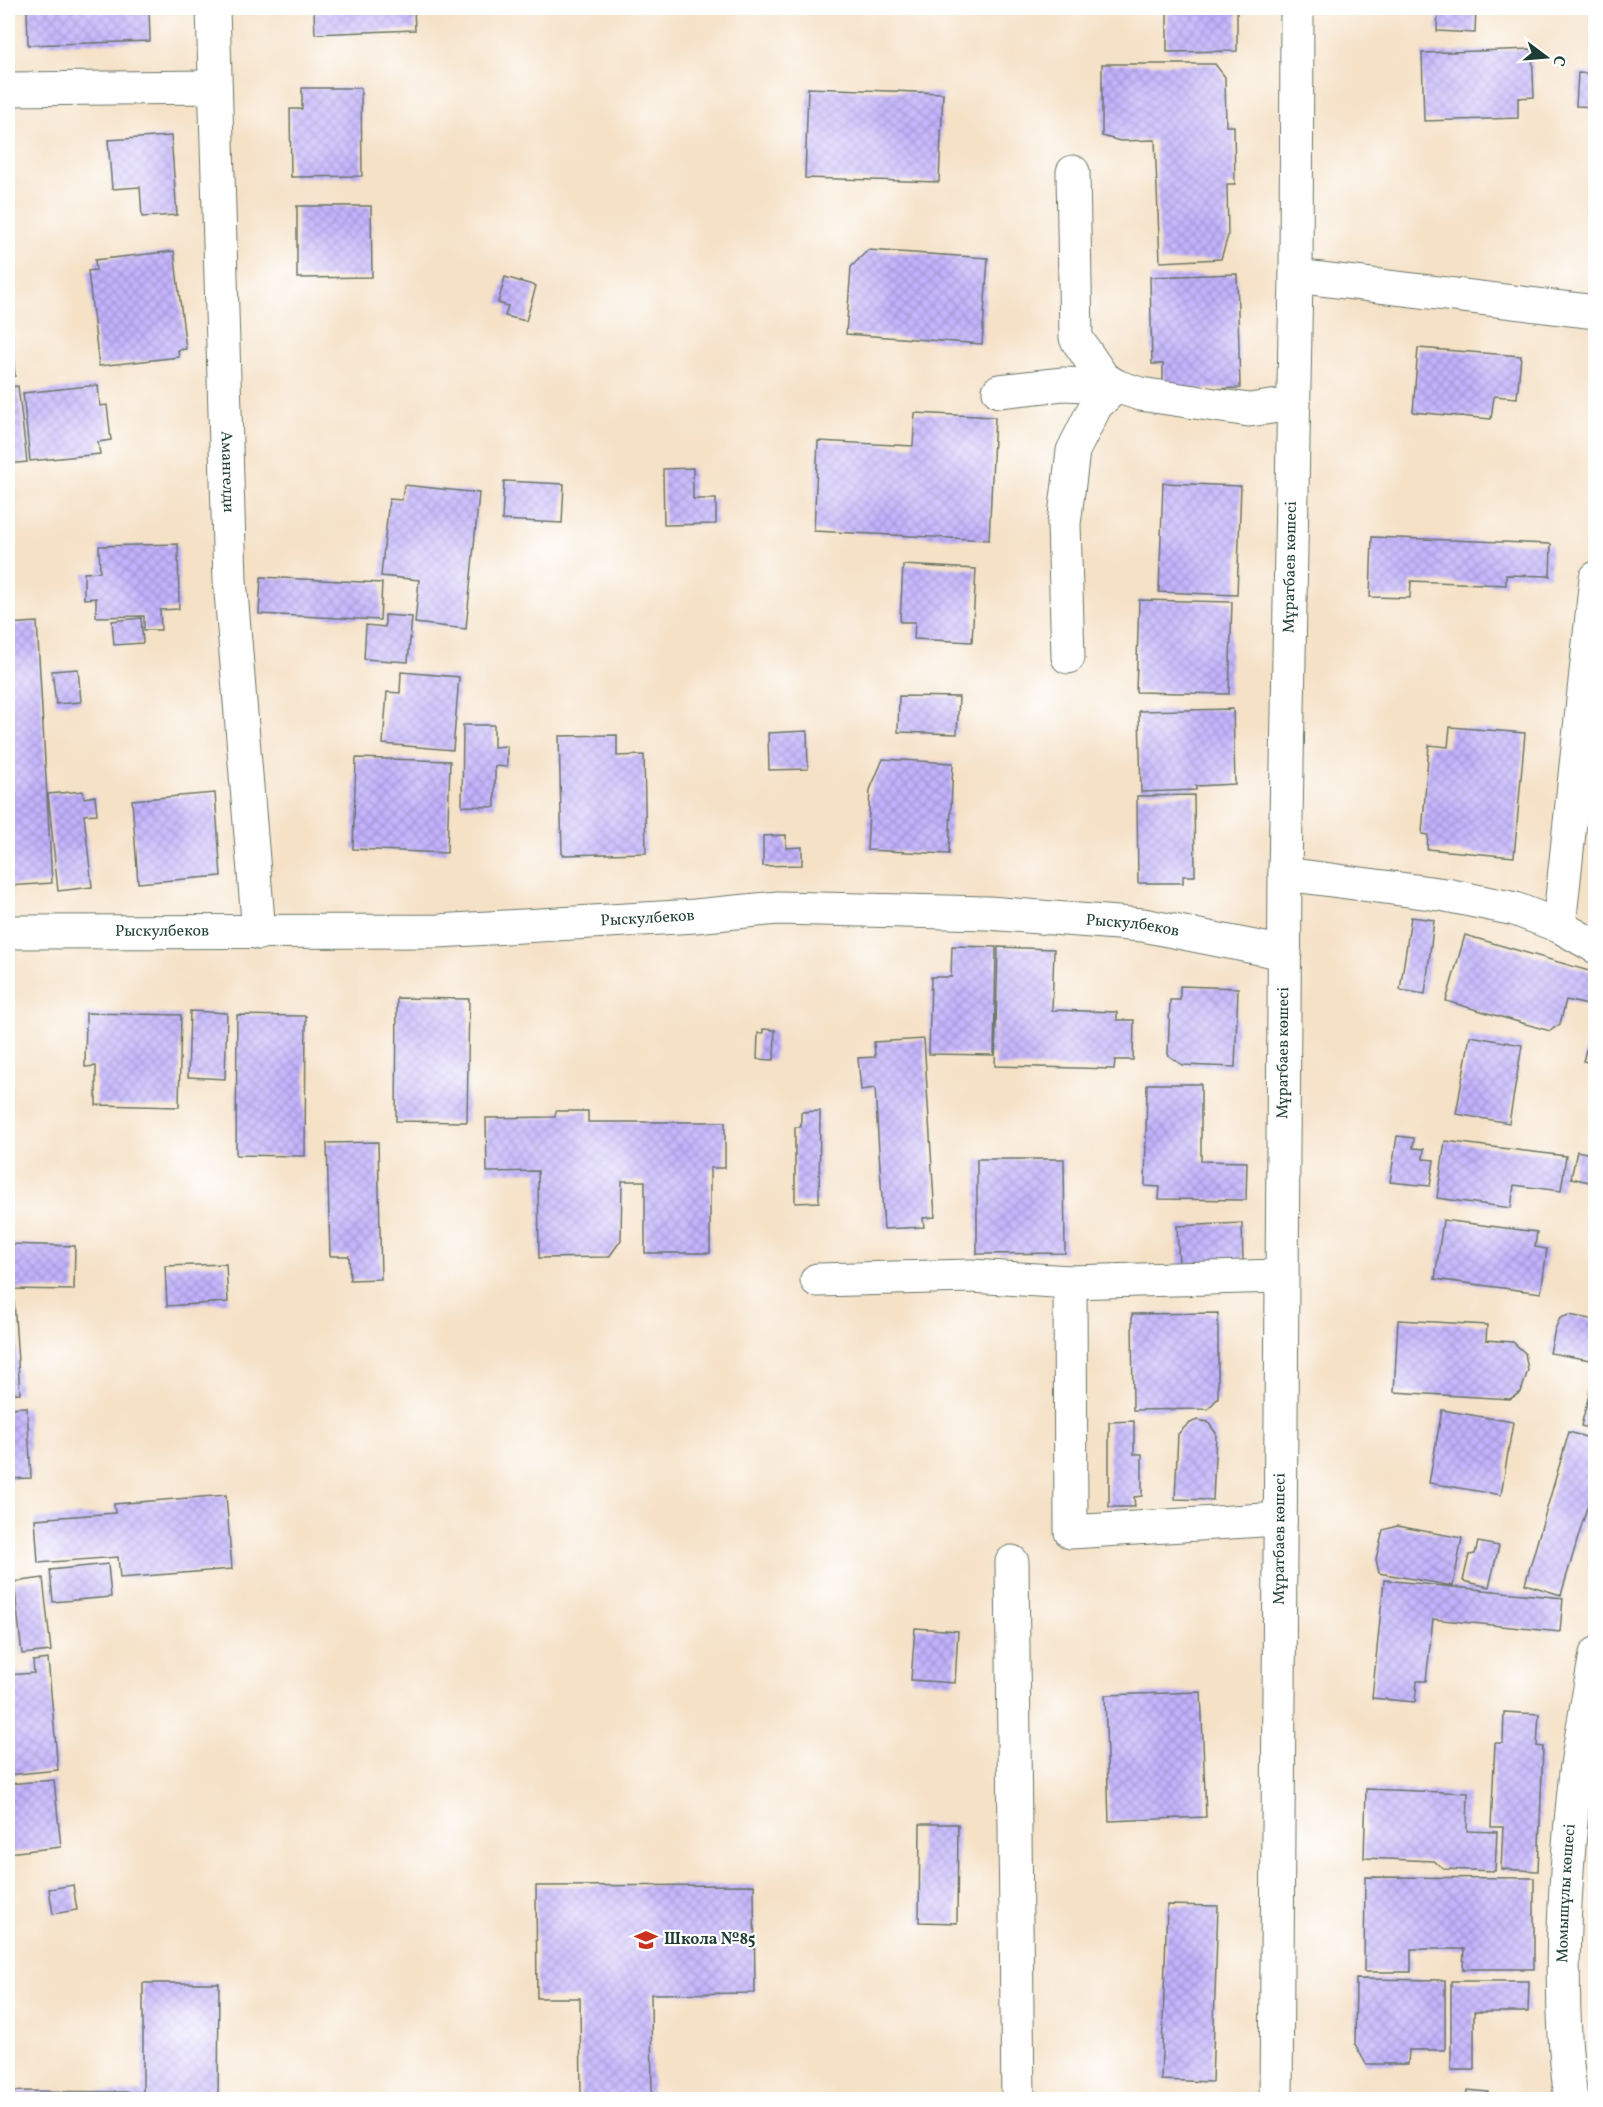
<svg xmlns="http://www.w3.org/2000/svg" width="1603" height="2107" font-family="Vollkorn,serif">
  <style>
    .building { fill: url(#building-cross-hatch) }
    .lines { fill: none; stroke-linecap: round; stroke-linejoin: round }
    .minor-casing { stroke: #6a7667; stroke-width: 35 }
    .minor { stroke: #fff; stroke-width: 33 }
    .labels { text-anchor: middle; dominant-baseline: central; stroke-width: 4.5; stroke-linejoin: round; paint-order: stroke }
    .street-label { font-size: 16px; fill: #1f3d34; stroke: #fff }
    .poi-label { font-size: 16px; font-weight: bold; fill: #1f3d34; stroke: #fff; text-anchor: start }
  </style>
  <defs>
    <pattern id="building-cross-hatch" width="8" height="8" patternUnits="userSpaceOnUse" patternTransform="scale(1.5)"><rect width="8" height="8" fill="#c2b2fd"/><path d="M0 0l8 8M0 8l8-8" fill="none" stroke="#9d92ce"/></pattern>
  </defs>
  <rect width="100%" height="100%" fill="#fff"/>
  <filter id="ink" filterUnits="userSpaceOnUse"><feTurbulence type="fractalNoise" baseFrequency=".0167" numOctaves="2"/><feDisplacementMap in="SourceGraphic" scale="12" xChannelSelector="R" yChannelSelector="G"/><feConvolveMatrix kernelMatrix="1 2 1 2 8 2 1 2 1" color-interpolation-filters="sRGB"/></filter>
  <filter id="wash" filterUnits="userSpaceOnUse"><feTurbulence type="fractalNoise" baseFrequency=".008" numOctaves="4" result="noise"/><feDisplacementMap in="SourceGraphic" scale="24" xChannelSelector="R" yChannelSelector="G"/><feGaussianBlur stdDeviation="1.35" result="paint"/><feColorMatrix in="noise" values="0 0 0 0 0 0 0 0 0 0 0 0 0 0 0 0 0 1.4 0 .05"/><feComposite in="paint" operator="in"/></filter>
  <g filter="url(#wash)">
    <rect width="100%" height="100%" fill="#f5e1c6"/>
    <g id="blocks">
      <path class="building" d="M 27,8 L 149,8 L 150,41 L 28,45 Z
        M 387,8 L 414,8 L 415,30 L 315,34 L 314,11 Z
        M 1167,8 L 1237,8 L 1237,51 L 1167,52 Z
        M 1438,8 L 1476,8 L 1475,33 L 1437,31 Z
        M 1532,49 L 1534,97 L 1518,98 L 1518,118 L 1424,121 L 1422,53 Z
        M 1102,64 L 1215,64 L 1225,77 L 1226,126 L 1234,126 L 1235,184 L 1227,184 L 1228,236 L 1221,259 L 1160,262 L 1155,140 L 1120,141 L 1102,136 Z
        M 1578,73 L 1596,74 L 1596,107 L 1576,106 Z
        M 302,88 L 361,88 L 362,176 L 291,177 L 290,109 L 302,109 Z
        M 808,88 L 943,93 L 939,182 L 805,178 Z
        M 171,136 L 177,215 L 142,217 L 140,187 L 112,189 L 108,140 Z
        M 297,206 L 371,206 L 372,277 L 297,278 Z
        M 868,250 L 988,258 L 982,344 L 846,334 L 851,267 Z
        M 174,251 L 186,349 L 178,350 L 179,357 L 99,366 L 88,271 L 96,270 L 95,260 Z
        M 1237,274 L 1240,388 L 1163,391 L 1163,364 L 1152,364 L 1150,277 Z
        M 505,277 L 536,286 L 526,321 L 505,316 L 508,306 L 498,303 Z
        M 8,316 L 9,316 L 15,376 L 8,377 Z
        M 1418,348 L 1521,356 L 1517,398 L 1494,396 L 1491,419 L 1413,412 Z
        M 98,385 L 100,406 L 107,405 L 111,440 L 98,442 L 100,454 L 30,461 L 23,393 Z
        M 18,386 L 27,462 L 8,464 L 8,387 Z
        M 915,413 L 995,417 L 989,540 L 814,531 L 818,441 L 913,446 Z
        M 693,468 L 693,499 L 716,499 L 716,524 L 664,525 L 663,469 Z
        M 504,481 L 564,484 L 562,523 L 502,520 Z
        M 1163,483 L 1241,486 L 1237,595 L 1159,592 Z
        M 404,485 L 479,493 L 466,629 L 415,623 L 419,580 L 381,576 L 389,499 L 402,500 Z
        M 1372,537 L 1551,544 L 1550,576 L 1506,575 L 1506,585 L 1411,581 L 1410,598 L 1370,597 Z
        M 178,544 L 179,609 L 160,610 L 161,630 L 144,630 L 144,616 L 96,617 L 96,598 L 84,599 L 84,573 L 100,572 L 99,546 Z
        M 903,565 L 976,569 L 972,642 L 914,639 L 915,622 L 900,622 Z
        M 261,577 L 382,583 L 380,620 L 259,614 Z
        M 1139,600 L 1232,602 L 1229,694 L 1136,692 Z
        M 385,615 L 412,617 L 408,662 L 364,659 L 366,625 L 385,627 Z
        M 141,618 L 143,643 L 114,645 L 112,621 Z
        M 37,622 L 52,883 L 8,886 L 8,624 Z
        M 78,669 L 81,702 L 56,704 L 52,671 Z
        M 401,672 L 459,677 L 453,750 L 383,744 L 387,692 L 400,693 Z
        M 899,696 L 959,697 L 957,734 L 898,732 Z
        M 1233,709 L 1235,784 L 1196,786 L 1196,790 L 1141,792 L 1139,711 Z
        M 463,725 L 494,725 L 494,747 L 507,746 L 507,767 L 495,766 L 495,807 L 462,806 Z
        M 1450,727 L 1525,733 L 1514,857 L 1427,849 L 1428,835 L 1422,834 L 1429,745 L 1448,747 Z
        M 807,731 L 808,769 L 769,770 L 768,733 Z
        M 617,735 L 617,756 L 644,755 L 646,853 L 562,855 L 559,736 Z
        M 356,758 L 450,761 L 447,853 L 353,849 Z
        M 883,759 L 953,763 L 949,854 L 867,850 L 870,790 Z
        M 83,791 L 84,798 L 95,796 L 97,814 L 84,815 L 92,887 L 58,891 L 48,794 Z
        M 215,793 L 221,876 L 138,883 L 132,800 Z
        M 1194,795 L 1195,876 L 1183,876 L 1183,883 L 1138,883 L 1137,796 Z
        M 786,835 L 786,848 L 802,847 L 802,865 L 763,866 L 763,836 Z
        M 1411,917 L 1434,920 L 1425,994 L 1400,990 Z
        M 1465,935 L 1596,973 L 1596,1007 L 1566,1000 L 1560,1024 L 1550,1031 L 1446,1001 Z
        M 952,946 L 996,947 L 994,1055 L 929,1054 L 931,977 L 951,977 Z
        M 998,947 L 1054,949 L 1052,1010 L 1117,1012 L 1117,1020 L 1134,1020 L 1133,1060 L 1115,1060 L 1114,1069 L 995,1066 Z
        M 1180,986 L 1238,988 L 1235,1067 L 1182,1065 L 1168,1055 L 1170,1000 L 1180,1000 Z
        M 397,998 L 469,999 L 467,1122 L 396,1121 Z
        M 190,1011 L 227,1013 L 225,1079 L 188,1077 Z
        M 86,1013 L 181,1015 L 179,1107 L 96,1105 L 96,1066 L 85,1067 Z
        M 237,1015 L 306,1016 L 305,1156 L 236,1155 Z
        M 763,1029 L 775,1030 L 774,1060 L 757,1059 L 758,1033 L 763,1033 Z
        M 1592,1029 L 1596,1030 L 1596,1064 L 1583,1061 Z
        M 1470,1036 L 1522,1045 L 1509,1123 L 1456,1114 Z
        M 924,1039 L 935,1217 L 923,1218 L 924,1227 L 884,1229 L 875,1088 L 861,1090 L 858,1058 L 875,1057 L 874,1042 Z
        M 1147,1084 L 1201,1084 L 1201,1161 L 1247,1162 L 1246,1200 L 1159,1199 L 1160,1187 L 1145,1186 Z
        M 556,1111 L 588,1111 L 588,1122 L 725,1122 L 725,1168 L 710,1168 L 710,1253 L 645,1253 L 645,1181 L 622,1181 L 621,1240 L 609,1257 L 539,1258 L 538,1171 L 487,1172 L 486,1118 L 555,1117 Z
        M 820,1111 L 819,1202 L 795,1203 L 795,1127 L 801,1127 L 801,1112 Z
        M 1397,1136 L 1414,1138 L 1413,1148 L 1424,1149 L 1423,1159 L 1434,1160 L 1430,1186 L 1390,1182 Z
        M 1445,1141 L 1566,1156 L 1561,1191 L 1514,1185 L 1511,1208 L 1437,1198 Z
        M 378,1142 L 381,1279 L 350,1280 L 349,1256 L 330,1256 L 327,1143 Z
        M 1577,1151 L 1596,1155 L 1594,1183 L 1571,1178 Z
        M 977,1159 L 1064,1159 L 1065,1253 L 977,1254 Z
        M 1443,1220 L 1537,1232 L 1535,1247 L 1547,1249 L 1541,1293 L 1435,1279 Z
        M 1242,1223 L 1243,1263 L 1179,1266 L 1177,1226 Z
        M 8,1244 L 75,1246 L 74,1290 L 8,1289 Z
        M 226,1264 L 228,1302 L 167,1306 L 165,1266 Z
        M 8,1301 L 14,1301 L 20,1393 L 8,1394 Z
        M 1218,1313 L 1218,1398 L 1208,1409 L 1133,1410 L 1132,1314 Z
        M 1569,1315 L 1596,1320 L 1596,1361 L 1550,1353 L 1555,1329 L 1560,1318 Z
        M 1398,1320 L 1487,1325 L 1486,1340 L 1513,1342 L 1525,1353 L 1528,1370 L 1521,1392 L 1510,1399 L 1394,1392 Z
        M 1596,1378 L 1596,1430 L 1581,1426 L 1593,1379 Z
        M 27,1407 L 31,1478 L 8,1479 L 8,1408 Z
        M 1442,1410 L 1513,1422 L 1501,1495 L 1429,1483 Z
        M 1197,1420 L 1208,1422 L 1216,1433 L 1213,1500 L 1175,1499 L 1178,1434 L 1188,1424 Z
        M 1134,1421 L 1134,1454 L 1142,1454 L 1142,1496 L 1134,1497 L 1135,1507 L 1109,1507 L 1109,1422 Z
        M 1569,1432 L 1596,1440 L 1596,1477 L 1561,1595 L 1525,1584 Z
        M 226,1495 L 232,1569 L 120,1578 L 118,1557 L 38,1563 L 35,1519 L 115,1513 L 114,1504 Z
        M 1397,1526 L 1462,1538 L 1453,1586 L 1379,1573 L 1376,1559 L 1383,1530 Z
        M 1478,1542 L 1499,1546 L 1489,1587 L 1463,1581 L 1469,1555 L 1475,1554 Z
        M 108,1564 L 111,1597 L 53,1602 L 50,1570 Z
        M 43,1578 L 51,1651 L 22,1654 L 14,1582 Z
        M 1384,1580 L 1563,1598 L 1560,1632 L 1433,1619 L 1426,1681 L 1417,1681 L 1415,1702 L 1372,1698 Z
        M 915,1628 L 958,1631 L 955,1683 L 911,1680 Z
        M 48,1659 L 58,1770 L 8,1775 L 8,1675 L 34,1673 L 33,1661 Z
        M 1201,1692 L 1206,1817 L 1109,1821 L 1105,1695 Z
        M 1504,1712 L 1539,1714 L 1537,1746 L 1543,1747 L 1538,1871 L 1501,1869 L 1503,1827 L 1491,1827 L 1495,1743 L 1503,1743 Z
        M 54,1780 L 61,1847 L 8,1853 L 8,1784 Z
        M 1366,1789 L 1468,1793 L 1467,1831 L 1497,1832 L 1495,1871 L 1444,1869 L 1434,1861 L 1364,1858 Z
        M 920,1824 L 958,1824 L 957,1923 L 919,1922 Z
        M 1365,1877 L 1534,1878 L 1534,1969 L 1463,1969 L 1464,1949 L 1411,1949 L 1411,1972 L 1364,1972 Z
        M 73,1885 L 77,1910 L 53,1914 L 49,1889 Z
        M 754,1885 L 755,1993 L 651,1994 L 652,2100 L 581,2100 L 580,1998 L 537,1998 L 536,1886 Z
        M 1167,1905 L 1218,1906 L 1212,2082 L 1161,2080 Z
        M 1356,1979 L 1445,1980 L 1445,2050 L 1409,2050 L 1408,2064 L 1366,2064 L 1355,2044 Z
        M 1451,1981 L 1529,1981 L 1528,2012 L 1474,2012 L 1474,2070 L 1451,2070 Z
        M 143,1983 L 219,1983 L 218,2100 L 8,2100 L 8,2091 L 143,2092 Z
        M 1467,2090 L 1488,2092 L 1488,2100 L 1466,2100 Z"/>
    </g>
  </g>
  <g filter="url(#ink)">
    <use href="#blocks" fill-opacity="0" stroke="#6a7667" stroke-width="1.5"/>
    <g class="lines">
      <g class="minor-casing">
        <g id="minor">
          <path id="s1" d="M 213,8 L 230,580 L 259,933"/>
          <path d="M 8,89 L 215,87"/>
          <path d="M 1073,172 L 1076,338 L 1103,378 L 1116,386 L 1140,394 L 1249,410 L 1294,404"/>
          <path d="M 1296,276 L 1596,312"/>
          <path d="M 999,391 L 1063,384 L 1116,386"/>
          <path d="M 1068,657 L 1064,524 L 1073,451 L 1096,405 L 1116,386"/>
          <path d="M 1285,874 L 1446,895 L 1515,909 L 1559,926 L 1596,947"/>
          <path d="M 1559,926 L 1596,578"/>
          <path id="s2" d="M 8,932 L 438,931 L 695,916 L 778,908 L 988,913 L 1143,925 L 1285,953"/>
          <path d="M 817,1280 L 971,1276 L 1070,1282 L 1282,1276"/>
          <path d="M 1070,1282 L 1071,1532 L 1280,1519"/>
          <path d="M 1012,1562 L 1018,2100"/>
          <path id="s3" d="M 1276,2100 L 1285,874 L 1296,276 L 1297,8"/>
          <path id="s4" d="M 1571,2100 C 1557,1994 1564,1886 1575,1781 C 1580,1738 1589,1696 1596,1654"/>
        </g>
      </g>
      <use href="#minor" class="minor"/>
    </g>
  </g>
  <defs>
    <g id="school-bare" transform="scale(1.8)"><path d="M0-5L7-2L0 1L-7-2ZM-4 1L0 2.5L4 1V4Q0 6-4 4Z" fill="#c8321e" stroke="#fff" stroke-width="2.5" paint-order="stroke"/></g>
  </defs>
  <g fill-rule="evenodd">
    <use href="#school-bare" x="646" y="1940"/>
  </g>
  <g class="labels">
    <g class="street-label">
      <text stroke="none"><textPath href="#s1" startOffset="464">Амангелди</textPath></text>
      <text stroke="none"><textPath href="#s3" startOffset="1533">Мұратбаев көшесі</textPath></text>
      <text stroke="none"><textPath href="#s2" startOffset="640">Рыскулбеков</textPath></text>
      <text stroke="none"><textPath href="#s2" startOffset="1126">Рыскулбеков</textPath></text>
      <text stroke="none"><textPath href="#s2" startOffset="154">Рыскулбеков</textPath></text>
      <text stroke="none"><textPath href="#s3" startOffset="1047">Мұратбаев көшесі</textPath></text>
      <text stroke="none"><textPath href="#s3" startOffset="561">Мұратбаев көшесі</textPath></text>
      <text stroke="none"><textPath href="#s4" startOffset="207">Момышұлы көшесі</textPath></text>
    </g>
    <g class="poi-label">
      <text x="664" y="1940">Школа №85</text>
    </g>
  </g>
  <rect width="1603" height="2107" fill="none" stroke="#fff" stroke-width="30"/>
  <g transform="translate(1546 57) rotate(106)" stroke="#ffffff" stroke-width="4.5" paint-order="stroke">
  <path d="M0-4.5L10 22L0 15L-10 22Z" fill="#1f3d34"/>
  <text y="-9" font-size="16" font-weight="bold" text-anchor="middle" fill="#1f3d34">С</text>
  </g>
</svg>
